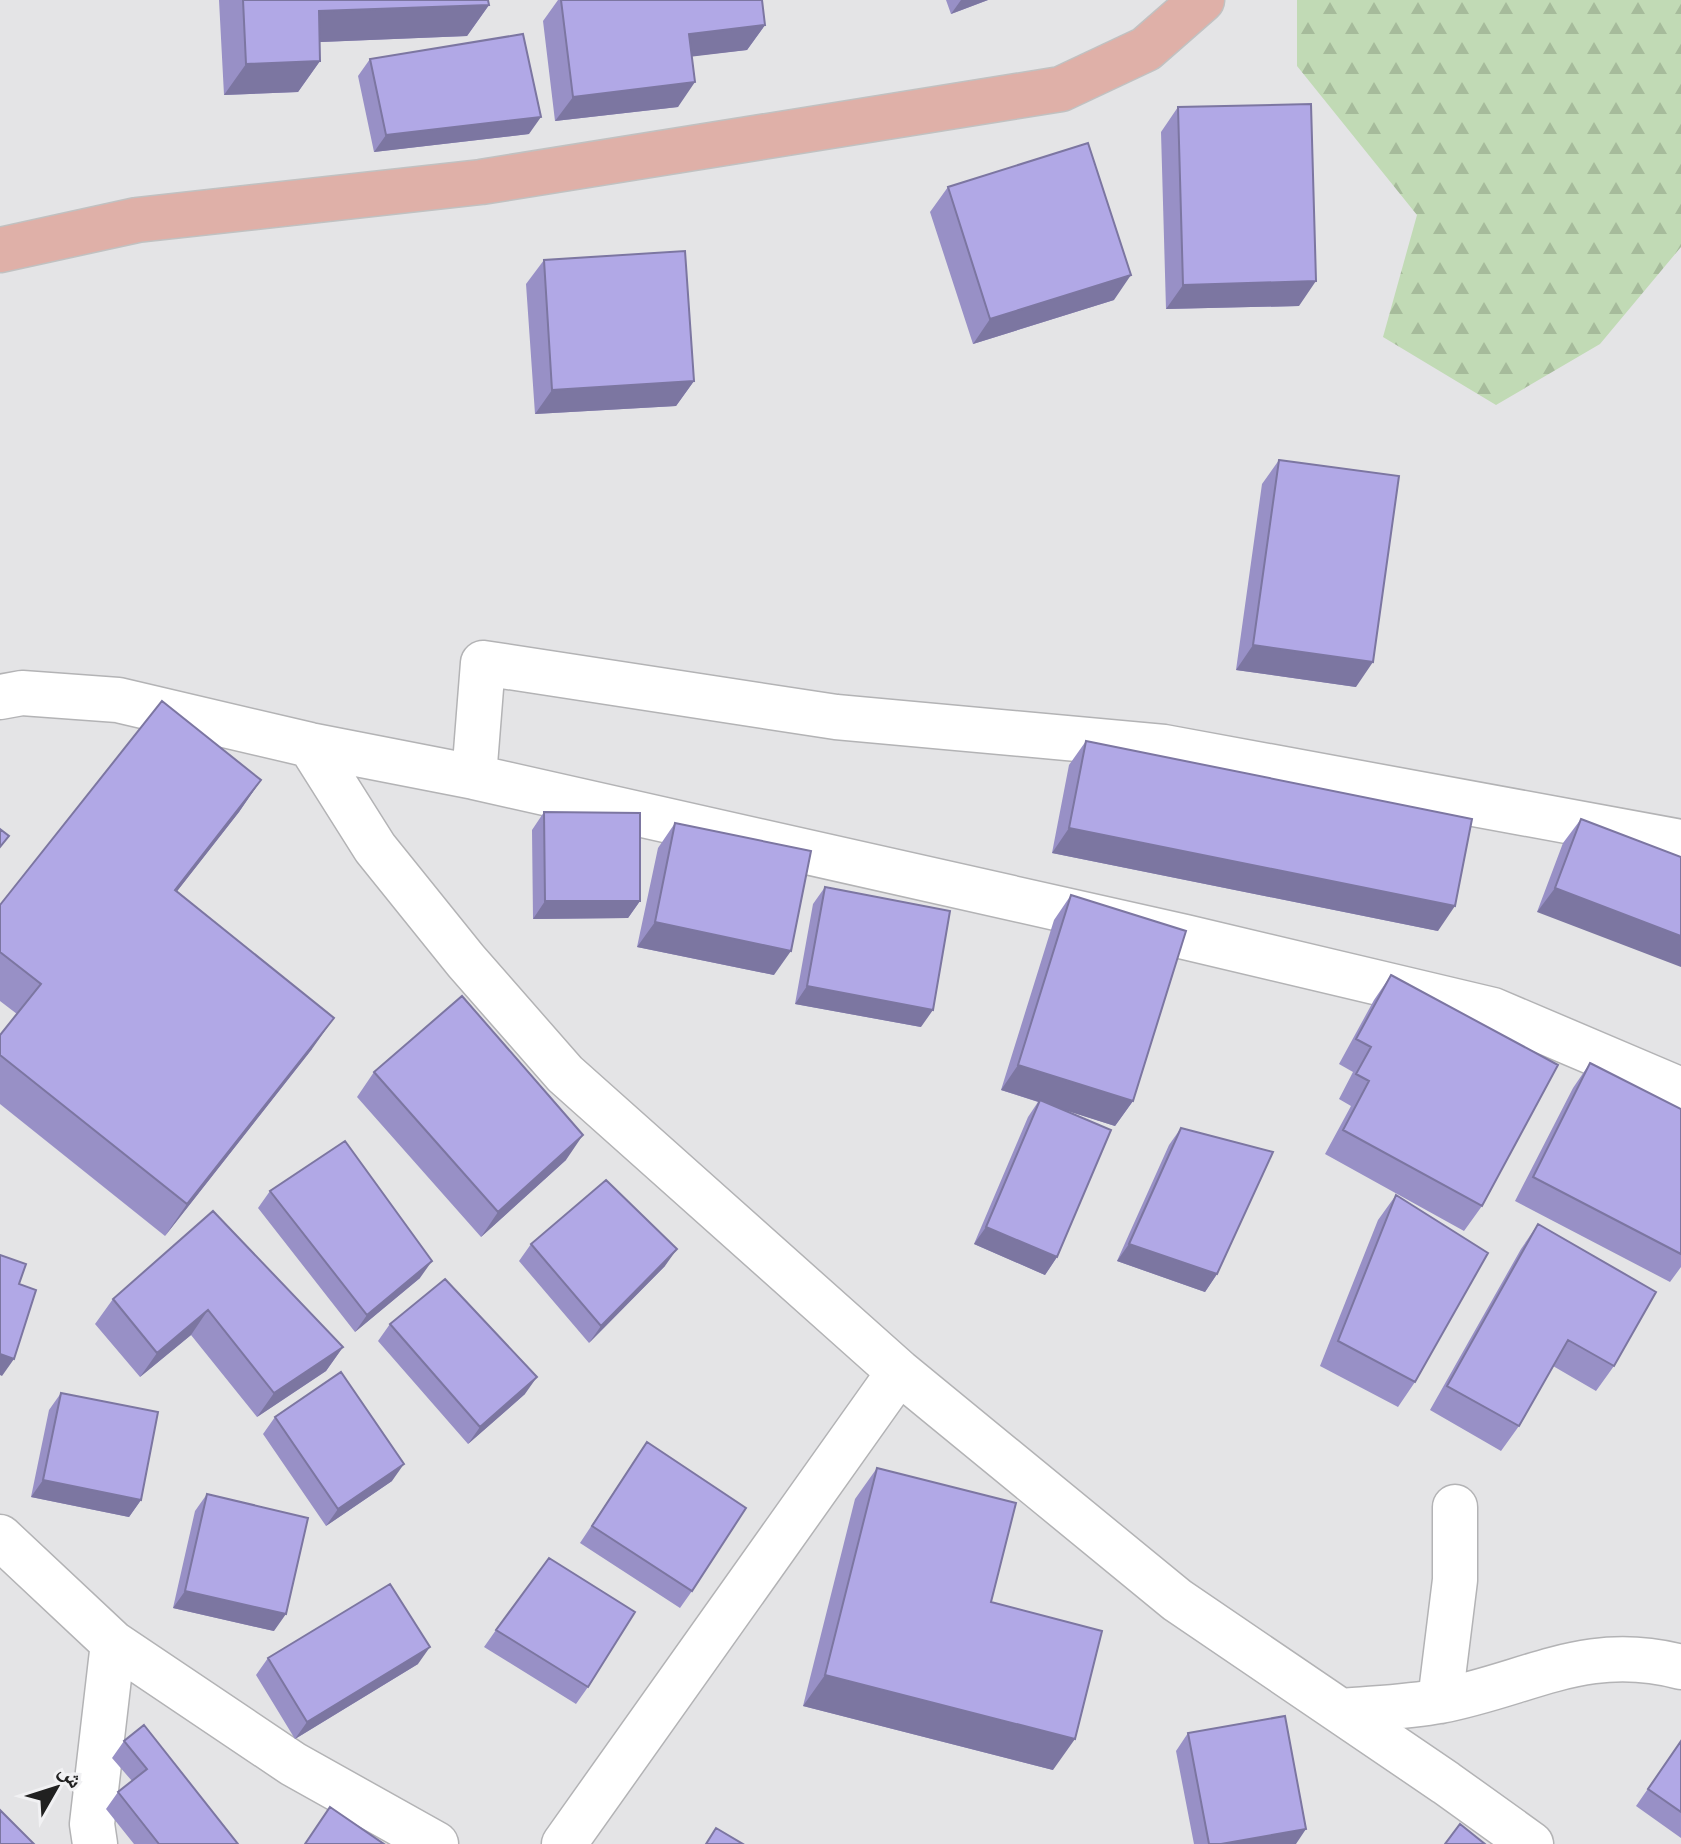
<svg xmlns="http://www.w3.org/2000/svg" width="1681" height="1844" font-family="'Source Serif 4','Noto Naskh Arabic',serif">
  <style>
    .forest { fill: url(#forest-firs) }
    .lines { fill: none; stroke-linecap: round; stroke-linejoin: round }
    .minor-casing { stroke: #b3b3b5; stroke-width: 47 }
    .major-casing { stroke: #c1c1c1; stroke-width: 47 }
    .minor { stroke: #fff; stroke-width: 44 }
    .major { stroke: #dfb0a8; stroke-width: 44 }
    .wall { fill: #9890c6 }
    .shaded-wall { fill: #7c76a1 }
    .building { fill: #b1a8e6; stroke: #7c76a1; stroke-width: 2 }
  </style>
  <defs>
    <pattern id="forest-firs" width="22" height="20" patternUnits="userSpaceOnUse" patternTransform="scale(2)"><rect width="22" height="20" fill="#c1dab5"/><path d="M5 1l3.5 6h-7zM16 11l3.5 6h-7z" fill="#a6bb9b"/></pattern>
  </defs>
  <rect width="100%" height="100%" fill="#e4e4e6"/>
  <path class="forest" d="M 1297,0 L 1681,0 L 1681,247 L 1600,344 L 1496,405 L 1383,337 L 1417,215 L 1297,66 Z"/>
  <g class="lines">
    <g class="minor-casing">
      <path id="minor" d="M 0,697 L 22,693 L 118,700 L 310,745 L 474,777 L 1185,937 L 1493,1010 L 1681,1090
        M 310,745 L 375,848 L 466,961 L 565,1074 L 899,1372 L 1177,1600 L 1446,1783 L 1531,1844
        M 474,777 L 483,663 L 836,717 L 1164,747 L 1681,842
        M 0,1537 L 113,1643 L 293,1764 L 436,1844
        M 1440,1701 L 1455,1580 L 1455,1507
        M 1342,1711 C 1374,1708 1408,1707 1440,1701 C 1529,1684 1586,1642 1681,1667
        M 95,1844 L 92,1824 L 113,1643
        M 564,1844 L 899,1372"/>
    </g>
    <g class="major-casing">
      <path id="major" d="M 0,250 L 137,220 L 481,182 L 1061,89 L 1146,49 L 1202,0"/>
    </g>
    <use href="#minor" class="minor"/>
    <use href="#major" class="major"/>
  </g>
  <path class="wall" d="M 219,0 L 488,0 L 489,5 L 467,36 L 320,42 L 320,61 L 298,92 L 224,95 Z
    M 558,0 L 762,0 L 765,25 L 747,50 L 692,56 L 678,107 L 555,121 L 543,21 Z
    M 946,0 L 988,0 L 951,14 Z
    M 370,59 L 529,134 L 374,152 L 358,76 Z
    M 1178,107 L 1299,306 L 1166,309 L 1161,132 Z
    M 948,187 L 1114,300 L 973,344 L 930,212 Z
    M 544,260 L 694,381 L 676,406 L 535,414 L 526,284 Z
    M 1279,460 L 1356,687 L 1236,670 L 1262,484 Z
    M 1086,741 L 1438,931 L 1052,853 L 1069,765 Z
    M 261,780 L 239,812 L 177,891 L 312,1049 L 165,1236 L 0,1104 L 0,1035 L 17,1014 L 0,1001 L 0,905 Z
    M 544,812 L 640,901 L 628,918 L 533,919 L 532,830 Z
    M 1581,819 L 1681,857 L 1537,912 L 1563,843 Z
    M 675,823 L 774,975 L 637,947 L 658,848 Z
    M 825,887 L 921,1027 L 795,1004 L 813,904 Z
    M 1071,895 L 1133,1101 L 1115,1126 L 1059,1108 L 1057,1257 L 1045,1275 L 974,1244 L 1028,1117 L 1038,1102 L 1001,1090 L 1054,920 Z
    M 1391,975 L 1482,1206 L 1464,1231 L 1325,1154 L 1351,1106 L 1339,1099 L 1353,1072 L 1339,1064 L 1374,1000 Z
    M 1590,1063 L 1681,1109 L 1681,1267 L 1670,1282 L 1515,1201 L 1573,1088 Z
    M 374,1072 L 566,1160 L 481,1237 L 357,1097 Z
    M 1181,1128 L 1217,1274 L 1205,1292 L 1117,1261 L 1169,1145 Z
    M 270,1191 L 420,1278 L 355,1332 L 258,1208 Z
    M 1396,1195 L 1415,1382 L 1398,1407 L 1320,1366 L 1378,1220 Z
    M 213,1211 L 343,1347 L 326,1371 L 257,1417 L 191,1335 L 140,1377 L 95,1324 L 113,1299 Z
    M 1538,1224 L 1614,1366 L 1596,1391 L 1553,1366 L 1519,1426 L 1501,1451 L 1430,1410 L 1521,1249 Z
    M 531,1244 L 665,1266 L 589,1343 L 519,1261 Z
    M 390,1324 L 525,1394 L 468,1444 L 378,1341 Z
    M 61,1393 L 141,1500 L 129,1517 L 31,1497 L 49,1410 Z
    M 275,1417 L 392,1481 L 326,1526 L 263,1434 Z
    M 647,1442 L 692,1591 L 680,1608 L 580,1543 Z
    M 877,1468 L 991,1602 L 1053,1770 L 803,1706 L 855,1499 Z
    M 207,1494 L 274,1631 L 173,1608 L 195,1511 Z
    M 496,1630 L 588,1687 L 576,1704 L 484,1647 Z
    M 268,1658 L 418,1664 L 295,1739 L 256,1675 Z
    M 1188,1733 L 1296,1844 L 1194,1844 L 1176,1751 Z
    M 124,1741 L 238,1844 L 134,1844 L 106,1809 L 118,1792 L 132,1781 L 112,1758 Z
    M 1681,1741 L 1681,1838 L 1636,1806 Z"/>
  <path class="shaded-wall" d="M 961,0 L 988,0 L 951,14 Z
    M 489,5 L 467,36 L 297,43 L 319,11 Z
    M 765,25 L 747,50 L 672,59 L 689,34 Z
    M 320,61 L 298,92 L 224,95 L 246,64 Z
    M 695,82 L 678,107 L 555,121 L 573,97 Z
    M 541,117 L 529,134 L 374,152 L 386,135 Z
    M 1131,275 L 1114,300 L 973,344 L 990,319 Z
    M 1316,281 L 1299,306 L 1166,309 L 1183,285 Z
    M 694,381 L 676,406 L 535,414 L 552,390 Z
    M 1253,645 L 1373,662 L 1356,687 L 1236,670 Z
    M 261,780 L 239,812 L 153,922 L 175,890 Z
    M 1069,828 L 1455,906 L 1438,931 L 1052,853 Z
    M 1555,888 L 1681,936 L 1681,967 L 1537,912 Z
    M 545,901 L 640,901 L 628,918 L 533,919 Z
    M 655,922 L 791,951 L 774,975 L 637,947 Z
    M 807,986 L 933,1010 L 921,1027 L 795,1004 Z
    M 334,1018 L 312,1049 L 165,1236 L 187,1204 Z
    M 1018,1065 L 1133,1101 L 1115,1126 L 1001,1090 Z
    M 583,1135 L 566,1160 L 481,1237 L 498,1212 Z
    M 986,1227 L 1057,1257 L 1045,1275 L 974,1244 Z
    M 1129,1244 L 1217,1274 L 1205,1292 L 1117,1261 Z
    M 677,1249 L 665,1266 L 589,1343 L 601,1326 Z
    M 432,1261 L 420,1278 L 355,1332 L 367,1315 Z
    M 208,1310 L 191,1335 L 140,1377 L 157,1353 Z
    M 343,1347 L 326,1371 L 257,1417 L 274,1393 Z
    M 0,1354 L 14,1359 L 2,1376 L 0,1375 Z
    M 537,1377 L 525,1394 L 468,1444 L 480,1427 Z
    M 404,1464 L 392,1481 L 326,1526 L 338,1509 Z
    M 43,1480 L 141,1500 L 129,1517 L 31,1497 Z
    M 185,1591 L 286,1614 L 274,1631 L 173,1608 Z
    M 430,1647 L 418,1664 L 295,1739 L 307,1722 Z
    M 825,1675 L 1075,1739 L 1053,1770 L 803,1706 Z
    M 1306,1829 L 1296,1844 L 1221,1844 Z"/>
  <path class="building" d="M 243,0 L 488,0 L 489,5 L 319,11 L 320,61 L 246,64 Z
    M 561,0 L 762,0 L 765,25 L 689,34 L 695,82 L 573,97 Z
    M 523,34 L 541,117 L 386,135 L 370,59 Z
    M 1311,104 L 1316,281 L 1183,285 L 1178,107 Z
    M 1088,143 L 1131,275 L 990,319 L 948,187 Z
    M 685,251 L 694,381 L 552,390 L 544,260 Z
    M 1279,460 L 1399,476 L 1373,662 L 1253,645 Z
    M 162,701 L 261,780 L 175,890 L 334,1018 L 187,1204 L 0,1055 L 0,1035 L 41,984 L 0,952 L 0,905 Z
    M 1086,741 L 1472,819 L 1455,906 L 1069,828 Z
    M 544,812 L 640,813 L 640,901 L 545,901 Z
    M 1581,819 L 1681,857 L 1681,936 L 1555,888 Z
    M 675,823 L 811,851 L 791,951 L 655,922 Z
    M 0,829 L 9,836 L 0,847 Z
    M 825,887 L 950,911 L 933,1010 L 807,986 Z
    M 1071,895 L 1186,931 L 1133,1101 L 1018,1065 Z
    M 1391,975 L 1558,1065 L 1482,1206 L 1343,1130 L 1369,1081 L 1356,1074 L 1371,1047 L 1356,1039 Z
    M 462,996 L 583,1135 L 498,1212 L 374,1072 Z
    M 1590,1063 L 1681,1109 L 1681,1254 L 1533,1177 Z
    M 1040,1100 L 1111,1130 L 1057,1257 L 986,1227 Z
    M 1181,1128 L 1273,1152 L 1217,1274 L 1129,1244 Z
    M 345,1141 L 432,1261 L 367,1315 L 270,1191 Z
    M 606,1180 L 677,1249 L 601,1326 L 531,1244 Z
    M 1396,1195 L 1488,1253 L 1415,1382 L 1338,1341 Z
    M 213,1211 L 343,1347 L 274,1393 L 208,1310 L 157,1353 L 113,1299 Z
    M 1538,1224 L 1656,1292 L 1614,1366 L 1568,1340 L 1519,1426 L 1447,1386 Z
    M 0,1255 L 26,1264 L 19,1284 L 36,1290 L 14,1359 L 0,1354 Z
    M 445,1279 L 537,1377 L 480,1427 L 390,1324 Z
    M 341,1372 L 404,1464 L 338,1509 L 275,1417 Z
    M 61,1393 L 158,1412 L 141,1500 L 43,1480 Z
    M 647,1442 L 746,1508 L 692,1591 L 592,1526 Z
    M 877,1468 L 1016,1503 L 991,1602 L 1102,1631 L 1075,1739 L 825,1675 Z
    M 207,1494 L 308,1518 L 286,1614 L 185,1591 Z
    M 549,1558 L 635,1612 L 588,1687 L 496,1630 Z
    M 390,1584 L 430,1647 L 307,1722 L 268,1658 Z
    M 1285,1716 L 1306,1829 L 1221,1844 L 1209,1844 L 1188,1733 Z
    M 144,1725 L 238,1844 L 159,1844 L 118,1792 L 147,1769 L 124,1741 Z
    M 1681,1741 L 1681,1812 L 1648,1789 Z
    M 330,1807 L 384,1844 L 305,1844 Z
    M 0,1810 L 34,1844 L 0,1844 Z
    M 1460,1824 L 1485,1844 L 1445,1844 Z
    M 716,1828 L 743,1844 L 706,1844 Z"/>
  <g transform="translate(56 1788) rotate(51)" stroke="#f1f1f3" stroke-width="6" paint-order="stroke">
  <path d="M0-6L14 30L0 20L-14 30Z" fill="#202020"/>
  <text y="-12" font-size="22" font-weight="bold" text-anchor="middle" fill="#202020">ش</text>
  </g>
</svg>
